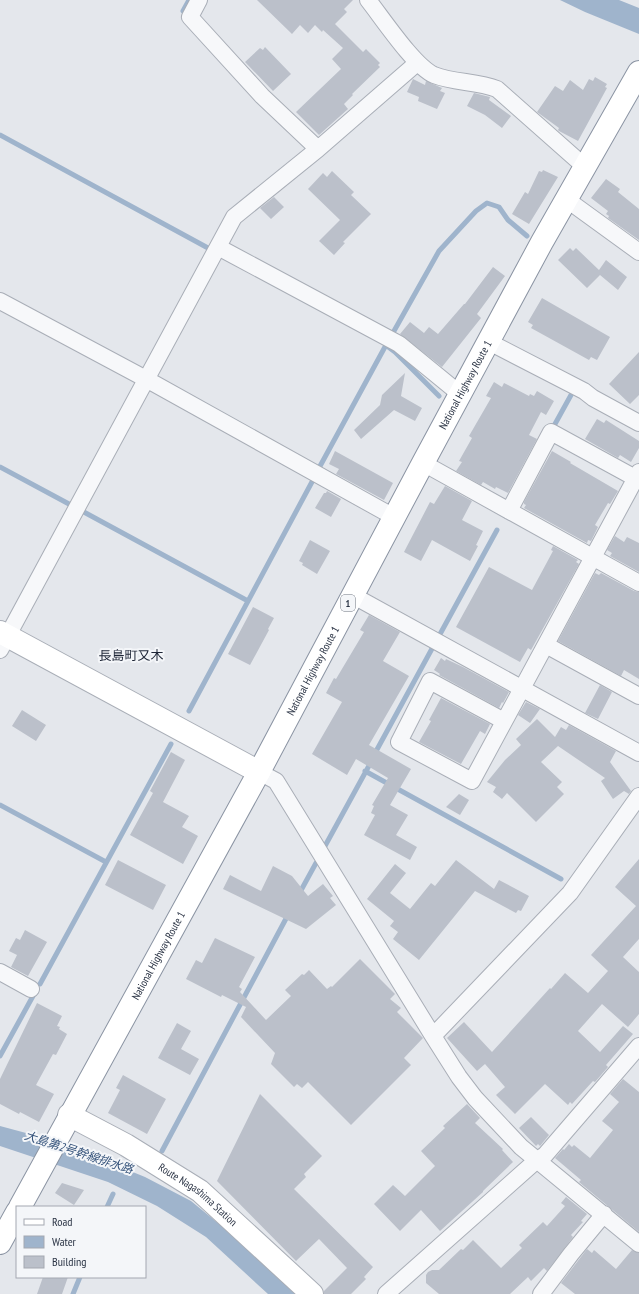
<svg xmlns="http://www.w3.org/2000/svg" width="639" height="1294" font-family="'PT Sans Narrow','Noto Sans JP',sans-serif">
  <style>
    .water { fill: #9fb4cc }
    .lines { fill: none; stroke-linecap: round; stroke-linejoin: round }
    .stream { stroke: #9fb4cc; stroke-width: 5 }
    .building { fill: #bbc0ca }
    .street-casing { stroke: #a9aeb7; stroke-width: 18 }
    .secondary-casing { stroke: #a9aeb7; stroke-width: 24 }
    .highway-casing { stroke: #8b94a3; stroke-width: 24 }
    .street { stroke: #f7f8fa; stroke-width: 16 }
    .secondary { stroke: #fff; stroke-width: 22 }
    .highway { stroke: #fff; stroke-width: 22 }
    .labels { text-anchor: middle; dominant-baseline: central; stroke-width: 4; stroke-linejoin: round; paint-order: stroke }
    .shield { fill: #f4f6f9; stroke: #676e7b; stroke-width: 1 }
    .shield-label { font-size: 10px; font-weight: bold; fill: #2b3445 }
    .street-label { font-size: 11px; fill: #2b3445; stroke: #f4f6f9 }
    .water-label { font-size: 12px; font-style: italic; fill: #34527a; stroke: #f4f6f9 }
    .quarter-label { font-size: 13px; fill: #1d2536; stroke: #f4f6f9 }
  </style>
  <rect width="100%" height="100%" fill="#e4e7ec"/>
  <path class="water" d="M 560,0 L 619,0 L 639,8 L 639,34 L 585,12 Z
    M 0,1126 L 26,1133 L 118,1166 L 145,1177 L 191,1201 L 241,1242 L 298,1294 L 268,1294 L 206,1237 L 157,1206 L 108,1182 L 0,1146 Z"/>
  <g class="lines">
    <path class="stream" d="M 183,11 L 189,0
      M 0,135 L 208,248
      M 394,331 L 439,251 L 476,211 L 487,203 L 499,207 L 508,220 L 527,236
      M 387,346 L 395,352 L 439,396
      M 555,424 L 571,395
      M 0,467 L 69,504
      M 319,468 L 386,345
      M 82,511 L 248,601
      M 439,636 L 497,530
      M 189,711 L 313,480
      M 374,755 L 434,645
      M 365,771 L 561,879
      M 0,805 L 106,862
      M 325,846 L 371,762
      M 299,894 L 316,863
      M 40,984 L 171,744
      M 0,1056 L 33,996
      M 162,1151 L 289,913
      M 107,1207 L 113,1194
      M 73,1294 L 80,1277"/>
  </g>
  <path class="building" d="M 257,0 L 353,0 L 344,9 L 347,12 L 335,24 L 363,52 L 366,49 L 380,63 L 378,65 L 380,67 L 352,94 L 353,95 L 344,104 L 348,109 L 319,135 L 296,112 L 341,69 L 332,59 L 343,48 L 323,30 L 322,32 L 315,25 L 308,33 L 300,25 L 292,34 Z
    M 265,47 L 291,74 L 273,91 L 245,62 L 260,48 L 263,50 Z
    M 595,77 L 607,84 L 605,87 L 607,88 L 578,141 L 559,131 L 558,130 L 559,128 L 537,112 L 555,86 L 563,91 L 570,80 L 583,90 L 589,79 L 593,81 Z
    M 413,79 L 425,85 L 426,81 L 442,88 L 440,91 L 445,93 L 437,109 L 418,101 L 419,97 L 407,92 Z
    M 474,93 L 490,97 L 489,100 L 511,116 L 502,128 L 485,115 L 467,106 Z
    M 543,170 L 558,177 L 529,224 L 512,214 L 525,192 L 528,194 L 539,171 L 542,172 Z
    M 332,171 L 354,192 L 351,195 L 371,214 L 343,242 L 345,243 L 334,255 L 319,241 L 340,220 L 308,189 L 323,173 L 327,177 Z
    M 606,179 L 620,189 L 618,192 L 639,209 L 639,240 L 608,218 L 609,216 L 606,214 L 608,211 L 591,198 Z
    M 274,197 L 284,207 L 271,219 L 260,208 Z
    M 570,248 L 573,251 L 576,248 L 599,270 L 606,260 L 627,277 L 618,290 L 600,275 L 587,288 L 558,260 Z
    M 493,267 L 505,276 L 477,314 L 481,318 L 442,367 L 400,334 L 410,322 L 424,333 L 429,327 L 438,334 L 464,304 L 465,304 Z
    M 542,298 L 610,337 L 597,360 L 591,357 L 589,360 L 531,328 L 533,325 L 528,322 Z
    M 639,352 L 639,395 L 630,404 L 609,384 Z
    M 405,373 L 401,396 L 422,408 L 415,421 L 394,410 L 361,439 L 354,430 L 380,405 L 382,395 Z
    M 494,382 L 502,387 L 504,383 L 529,396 L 530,394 L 534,396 L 537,391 L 554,401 L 546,415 L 541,412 L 529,435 L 537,439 L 508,493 L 496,487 L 495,489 L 483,482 L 481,485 L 456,471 L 462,462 L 459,461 L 472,438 L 469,436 L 491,398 L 486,396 Z
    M 597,419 L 604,423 L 606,420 L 639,441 L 639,448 L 631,462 L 620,455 L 618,458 L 585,439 Z
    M 335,451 L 393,483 L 384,500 L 336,474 L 339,469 L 329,464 Z
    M 552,451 L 571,462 L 570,463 L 618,491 L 610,504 L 608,503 L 595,525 L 598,527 L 591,541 L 588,540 L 587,543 L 524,508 L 526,505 L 524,504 L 524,502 Z
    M 445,486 L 472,501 L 462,520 L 483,531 L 476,545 L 478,546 L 470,561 L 432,540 L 421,561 L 404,552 L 430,502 L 434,504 Z
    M 327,491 L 341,499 L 331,517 L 315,508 L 324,493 L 326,493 Z
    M 615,536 L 624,542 L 627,537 L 639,543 L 639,572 L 610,556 L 612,553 L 607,550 Z
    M 310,540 L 330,551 L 317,574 L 302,565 L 303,563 L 299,561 Z
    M 553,546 L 578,560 L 576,562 L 579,564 L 531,650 L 528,648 L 520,662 L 456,627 L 489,567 L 532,590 L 553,551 L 551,550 Z
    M 595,573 L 599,575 L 601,573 L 634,591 L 639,592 L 639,679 L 624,670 L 621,676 L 558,641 Z
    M 253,607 L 274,618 L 268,629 L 269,630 L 250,665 L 228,654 Z
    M 369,615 L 400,632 L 383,661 L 409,676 L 369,745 L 411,769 L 390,805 L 408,815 L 396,835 L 417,847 L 410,860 L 364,835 L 375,815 L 371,813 L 374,806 L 372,805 L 388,778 L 356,759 L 347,775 L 312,754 L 342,702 L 326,693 L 334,678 L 336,679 L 364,632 L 360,630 Z
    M 441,658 L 445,661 L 446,659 L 463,667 L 509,692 L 503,703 L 502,702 L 499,708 L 439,675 L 440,674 L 434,670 Z
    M 600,685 L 612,692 L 598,719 L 585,713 Z
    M 441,698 L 490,724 L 485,734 L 480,731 L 461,764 L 419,742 L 431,721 L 429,720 Z
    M 526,702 L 540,709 L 530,723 L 518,715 Z
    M 22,710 L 46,725 L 36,741 L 12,726 Z
    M 537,719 L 555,737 L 561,727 L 566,730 L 569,725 L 616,751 L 610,762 L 631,791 L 629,794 L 624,791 L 613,799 L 601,781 L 605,778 L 558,746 L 541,762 L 562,782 L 557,787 L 564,794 L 536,822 L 507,793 L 502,799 L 493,792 L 496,787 L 487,782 L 505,760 L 521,745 L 516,739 Z
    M 171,752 L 185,760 L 163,802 L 189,816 L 182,827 L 198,836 L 183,864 L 130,835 L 153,793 L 150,791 Z
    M 459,794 L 469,800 L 460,815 L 446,807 Z
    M 639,859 L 639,939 L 623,957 L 639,972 L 639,1014 L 628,1027 L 602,1004 L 578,1031 L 600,1052 L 623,1026 L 633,1034 L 606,1065 L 608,1067 L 595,1082 L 593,1081 L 572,1104 L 570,1102 L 568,1105 L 545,1084 L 515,1114 L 496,1095 L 505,1087 L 485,1064 L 477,1071 L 447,1038 L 464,1022 L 492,1052 L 550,988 L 551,989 L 565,973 L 588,993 L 608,971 L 591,955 L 636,906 L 615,887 Z
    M 118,860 L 166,885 L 153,910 L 105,885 Z
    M 456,860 L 494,889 L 499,880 L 529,896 L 521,911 L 518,910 L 516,913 L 475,891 L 419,960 L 393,939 L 398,932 L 390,926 L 394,921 L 367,899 L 395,864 L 406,873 L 390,893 L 410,909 L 431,883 L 435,886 Z
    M 273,866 L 292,876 L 308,896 L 323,884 L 333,896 L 330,898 L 336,905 L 306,929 L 223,889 L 230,875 L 261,891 Z
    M 25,930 L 47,942 L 28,976 L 11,967 L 17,955 L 9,951 L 16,938 L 20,940 Z
    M 215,938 L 255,957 L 239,987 L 242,989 L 240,992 L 266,1020 L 291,996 L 285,990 L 302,974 L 304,975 L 309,970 L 327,989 L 331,986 L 332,987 L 360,959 L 395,994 L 390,999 L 401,1008 L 397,1012 L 423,1038 L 404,1058 L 411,1065 L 351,1125 L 308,1082 L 302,1088 L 297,1084 L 294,1087 L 271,1064 L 275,1053 L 241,1017 L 246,1007 L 222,995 L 221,997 L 186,979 L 196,960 L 202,963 Z
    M 37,1003 L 62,1016 L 57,1026 L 60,1027 L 59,1029 L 67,1034 L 56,1055 L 53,1054 L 36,1085 L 54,1094 L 39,1122 L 20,1112 L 19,1114 L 0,1104 L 0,1079 Z
    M 177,1023 L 191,1031 L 181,1049 L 199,1059 L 190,1075 L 158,1058 Z
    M 123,1075 L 166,1099 L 147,1134 L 108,1113 L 120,1090 L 116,1088 Z
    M 623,1079 L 639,1092 L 639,1232 L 579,1182 L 581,1180 L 555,1158 L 563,1149 L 564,1150 L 569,1144 L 572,1147 L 574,1145 L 590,1158 L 613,1130 L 602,1121 L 619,1102 L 610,1094 Z
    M 260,1094 L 322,1156 L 304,1174 L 306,1177 L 294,1189 L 373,1267 L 364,1277 L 366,1279 L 351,1294 L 324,1294 L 324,1291 L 347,1268 L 319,1239 L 296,1261 L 217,1181 Z
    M 467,1104 L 480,1118 L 475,1123 L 503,1149 L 502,1150 L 513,1162 L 483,1191 L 483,1192 L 440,1231 L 421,1210 L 400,1231 L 374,1204 L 393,1185 L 405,1196 L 435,1166 L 421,1151 L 445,1128 L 443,1126 Z
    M 531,1117 L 549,1135 L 540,1146 L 538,1144 L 536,1146 L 519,1128 Z
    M 62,1183 L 84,1190 L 74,1205 L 55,1193 Z
    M 566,1197 L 587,1214 L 581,1221 L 583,1222 L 571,1235 L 573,1237 L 547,1271 L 544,1268 L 531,1281 L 528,1277 L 510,1294 L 439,1294 L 426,1283 L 426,1275 L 428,1272 L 432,1270 L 439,1270 L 461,1249 L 463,1250 L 473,1240 L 501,1268 L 522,1248 L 519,1245 L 543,1222 L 547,1226 L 565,1206 L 561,1203 Z
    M 587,1249 L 592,1253 L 594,1250 L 616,1269 L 632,1250 L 639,1253 L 639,1294 L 575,1294 L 561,1283 Z
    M 43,1277 L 68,1277 L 62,1294 L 37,1294 Z"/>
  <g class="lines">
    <g class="street-casing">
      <path id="street" d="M 199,0 L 190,17 L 262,96 L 318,149
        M 368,0 C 383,19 414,66 434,75 C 454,83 477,81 497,89 L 584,166
        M 566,199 L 639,252
        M 218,247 L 399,344 L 460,394
        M 0,301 L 146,379 L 394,517
        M 489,342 L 584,391 L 593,398 L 639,423
        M 423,463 L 639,583
        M 509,511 L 551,432 L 639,480
        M 352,595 L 639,753
        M 546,645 L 639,696
        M 0,650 L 234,217 L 318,149 L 417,63
        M 504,721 L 430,681 L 399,742 L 472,781 L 639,472
        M 259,772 L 276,781 L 433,1036 L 459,1077 L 475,1098 L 521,1147 L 639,1244
        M 0,972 L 31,989
        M 433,1036 L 570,893 L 639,796
        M 386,1294 L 537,1160 L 545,1155 L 639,1046
        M 541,1294 L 571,1254 L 604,1214"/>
    </g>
    <g class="secondary-casing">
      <g id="secondary">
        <path d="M 0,632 L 259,772"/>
        <path id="s1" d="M 69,1115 L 126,1145 L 200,1191 L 312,1294"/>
      </g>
    </g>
    <g class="highway-casing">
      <g id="highway">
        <path id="s2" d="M 20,1207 L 259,772 L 423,463 L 542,242 L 639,72"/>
        <path d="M 0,1243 L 17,1212"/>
      </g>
    </g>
    <use href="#street" class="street"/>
    <use href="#secondary" class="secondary"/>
    <use href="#highway" class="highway"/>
  </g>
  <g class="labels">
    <rect class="shield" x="341" y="595" width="14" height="16" rx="3"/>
    <g class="shield-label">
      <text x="348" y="603">1</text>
    </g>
    <g class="street-label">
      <text stroke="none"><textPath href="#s2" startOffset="935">National Highway Route 1</textPath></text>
      <text stroke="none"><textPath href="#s2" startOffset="611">National Highway Route 1</textPath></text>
      <text stroke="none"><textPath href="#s2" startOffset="287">National Highway Route 1</textPath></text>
      <text stroke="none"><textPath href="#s1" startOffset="152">Route Nagashima Station</textPath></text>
    </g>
    <g class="water-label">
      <text transform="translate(79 1152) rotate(18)">大島第2号幹線排水路</text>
    </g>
    <g class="quarter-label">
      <text x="131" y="655">長島町又木</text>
    </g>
  </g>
  <rect x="16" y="1206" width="130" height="72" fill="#f4f6f9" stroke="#a4a8b1"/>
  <rect x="24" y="1219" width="20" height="6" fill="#ffffff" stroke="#a4a8b1"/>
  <text x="52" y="1226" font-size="12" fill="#2b3445">Road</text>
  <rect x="24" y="1236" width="20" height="12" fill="#9fb4cc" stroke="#a4a8b1"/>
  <text x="52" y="1246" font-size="12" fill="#2b3445">Water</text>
  <rect x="24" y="1256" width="20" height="12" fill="#bbc0ca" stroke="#a4a8b1"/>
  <text x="52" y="1266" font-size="12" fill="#2b3445">Building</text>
</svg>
